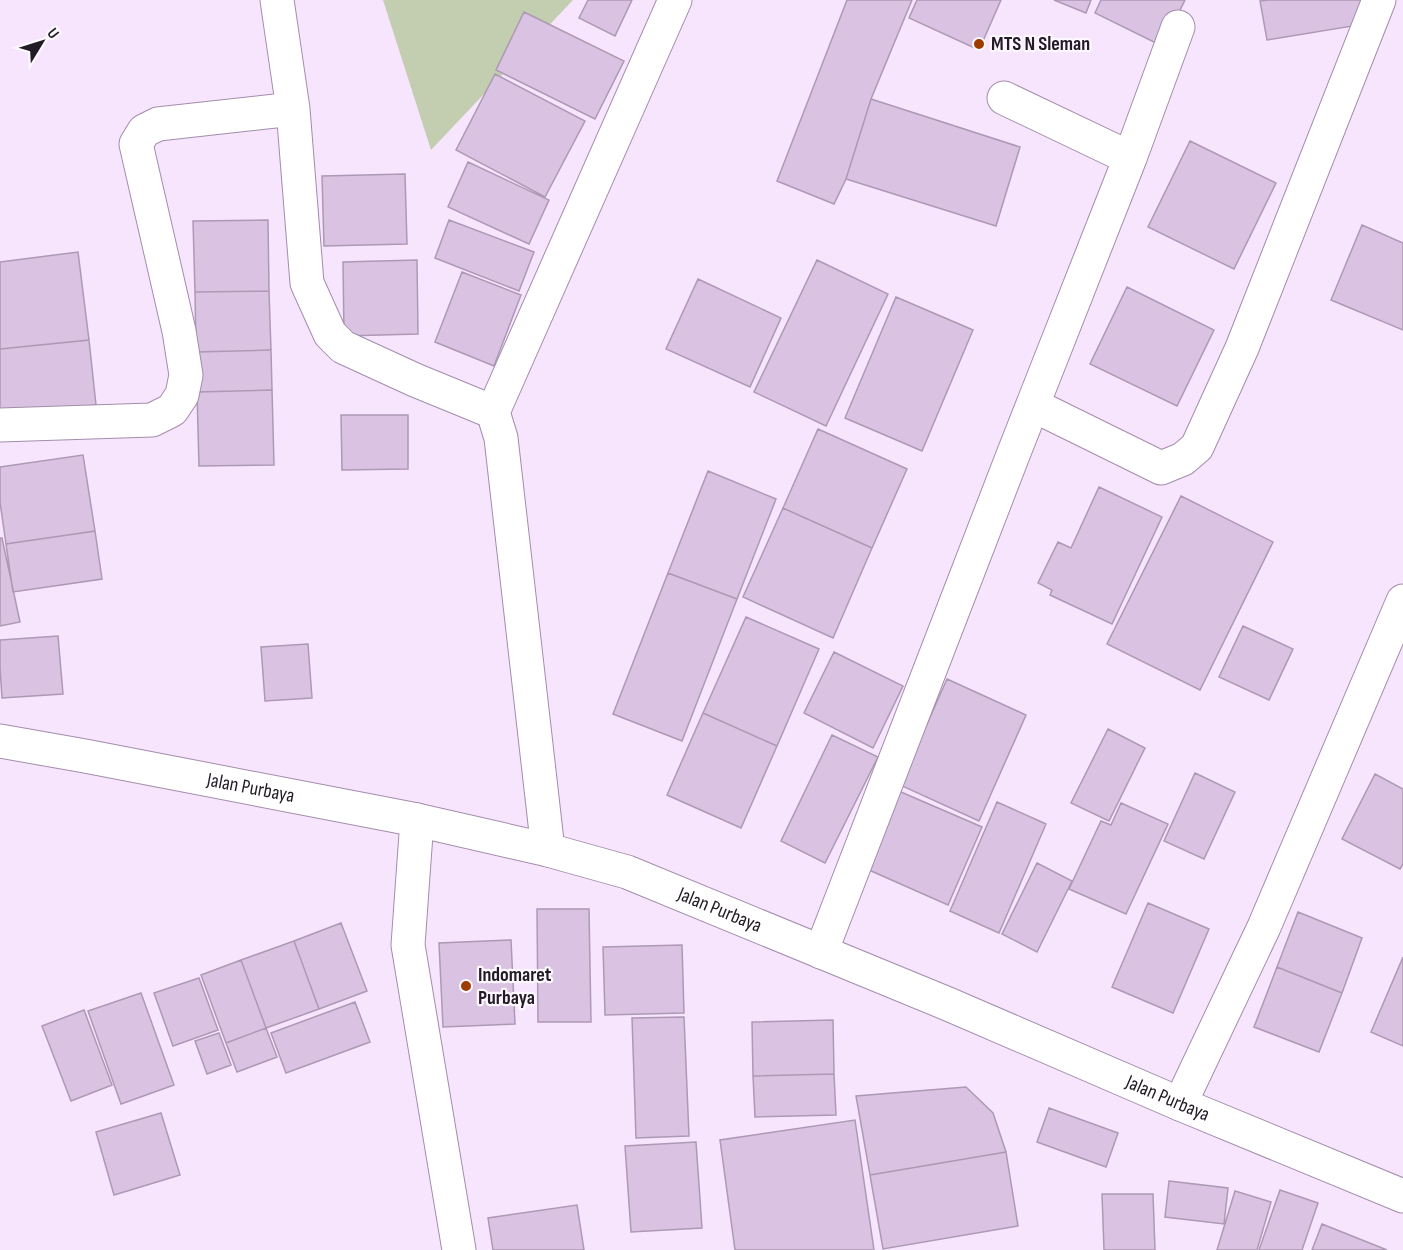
<svg xmlns="http://www.w3.org/2000/svg" width="1403" height="1250" font-family="'Sofia Sans Condensed',sans-serif">
  <style>
    .green { fill: #c2ceaf }
    .building { fill: #dac3e2; stroke: #ad98b5; stroke-width: 1.5 }
    .lines { fill: none; stroke-linecap: round; stroke-linejoin: round }
    .minor-casing { stroke: #a38dab; stroke-width: 35 }
    .major-casing { stroke: #a38dab; stroke-width: 35 }
    .minor { stroke: #fff; stroke-width: 33 }
    .major { stroke: #fff; stroke-width: 33 }
    .poi-dot { fill: #9e3b00; stroke: #fcf8fe; stroke-width: 2 }
    .labels { text-anchor: middle; dominant-baseline: central; stroke-width: 4.5; stroke-linejoin: round; paint-order: stroke }
    .poi-label { font-size: 20px; font-weight: bold; fill: #221a25; stroke: #fcf8fe; text-anchor: start }
    .street-label { font-size: 20px; fill: #221a25; stroke: #fcf8fe }
  </style>
  <rect width="100%" height="100%" fill="#f7e5fe"/>
  <path class="green" d="M 383,0 L 573,0 L 431,150 Z"/>
  <path class="building" d="M 588,0 L 632,0 L 615,36 L 579,18 Z
    M 847,0 L 912,0 L 871,99 L 846,179 L 834,204 L 777,181 Z
    M 917,0 L 1001,0 L 979,50 L 909,18 Z
    M 1054,0 L 1091,0 L 1086,13 Z
    M 1101,0 L 1185,0 L 1162,46 L 1095,13 Z
    M 1268,0 L 1361,0 L 1365,24 L 1267,40 L 1260,1 Z
    M 524,12 L 624,61 L 595,119 L 496,70 Z
    M 495,74 L 585,121 L 545,197 L 456,150 Z
    M 871,99 L 1020,147 L 996,226 L 846,179 Z
    M 1190,141 L 1276,183 L 1234,269 L 1148,227 Z
    M 468,162 L 549,200 L 529,244 L 448,207 Z
    M 405,174 L 407,244 L 324,246 L 322,176 Z
    M 268,220 L 269,291 L 195,292 L 193,221 Z
    M 449,220 L 534,252 L 519,291 L 435,258 Z
    M 1362,225 L 1403,243 L 1403,330 L 1331,300 Z
    M 78,252 L 89,340 L 0,349 L 0,262 Z
    M 417,260 L 418,334 L 344,336 L 343,262 Z
    M 817,260 L 888,294 L 826,426 L 754,392 Z
    M 462,272 L 521,295 L 494,366 L 435,342 Z
    M 698,279 L 781,318 L 750,387 L 666,349 Z
    M 1127,287 L 1214,330 L 1177,406 L 1090,364 Z
    M 269,291 L 271,350 L 196,352 L 195,292 Z
    M 896,297 L 973,330 L 922,451 L 845,418 Z
    M 89,340 L 96,405 L 0,416 L 0,349 Z
    M 271,350 L 272,390 L 197,392 L 196,352 Z
    M 272,390 L 274,465 L 199,466 L 197,392 Z
    M 341,415 L 408,415 L 408,469 L 342,470 Z
    M 818,429 L 907,469 L 872,548 L 783,508 Z
    M 83,455 L 95,531 L 6,544 L 0,502 L 0,467 Z
    M 708,471 L 776,499 L 737,599 L 668,573 Z
    M 1099,487 L 1162,517 L 1112,624 L 1050,595 L 1052,590 L 1038,583 L 1058,542 L 1071,548 Z
    M 1181,496 L 1273,542 L 1200,690 L 1107,644 Z
    M 783,508 L 872,548 L 833,638 L 743,597 Z
    M 95,531 L 102,579 L 13,592 L 6,544 Z
    M 0,538 L 2,538 L 20,622 L 0,626 Z
    M 668,573 L 737,599 L 682,741 L 613,714 Z
    M 746,617 L 819,649 L 777,746 L 703,713 Z
    M 1243,626 L 1293,649 L 1269,700 L 1219,677 Z
    M 58,636 L 63,694 L 2,698 L 0,668 L 0,640 Z
    M 308,644 L 312,698 L 265,701 L 261,647 Z
    M 834,652 L 903,686 L 873,748 L 804,713 Z
    M 947,679 L 1026,715 L 979,821 L 900,785 Z
    M 703,713 L 777,746 L 741,828 L 667,795 Z
    M 1108,729 L 1145,748 L 1109,821 L 1071,803 Z
    M 832,735 L 878,757 L 825,863 L 781,841 Z
    M 1195,773 L 1235,792 L 1204,859 L 1164,841 Z
    M 1375,774 L 1403,789 L 1403,864 L 1400,869 L 1342,839 Z
    M 894,789 L 982,827 L 948,905 L 860,866 Z
    M 997,802 L 1046,824 L 999,933 L 950,911 Z
    M 1121,803 L 1168,824 L 1126,914 L 1069,889 L 1101,821 L 1111,825 Z
    M 1037,863 L 1072,881 L 1037,952 L 1002,934 Z
    M 1148,903 L 1209,929 L 1173,1013 L 1112,987 Z
    M 537,909 L 589,909 L 591,1022 L 538,1022 Z
    M 1298,912 L 1362,938 L 1342,993 L 1277,967 Z
    M 341,923 L 367,991 L 319,1009 L 294,941 Z
    M 511,940 L 515,1024 L 443,1027 L 439,943 Z
    M 294,941 L 319,1009 L 266,1028 L 241,960 Z
    M 682,945 L 684,1013 L 605,1015 L 603,947 Z
    M 1403,957 L 1403,1046 L 1371,1032 Z
    M 241,960 L 266,1028 L 226,1043 L 201,975 Z
    M 1277,967 L 1342,993 L 1319,1052 L 1254,1027 Z
    M 199,978 L 218,1030 L 173,1046 L 154,993 Z
    M 141,993 L 174,1085 L 121,1104 L 88,1011 Z
    M 355,1002 L 370,1042 L 286,1073 L 271,1033 Z
    M 84,1010 L 112,1085 L 71,1101 L 42,1026 Z
    M 684,1017 L 689,1136 L 636,1138 L 632,1018 Z
    M 833,1020 L 834,1074 L 753,1076 L 752,1022 Z
    M 266,1028 L 277,1057 L 237,1072 L 226,1043 Z
    M 219,1033 L 231,1065 L 207,1074 L 195,1041 Z
    M 834,1074 L 836,1115 L 755,1117 L 753,1076 Z
    M 966,1087 L 993,1113 L 1006,1152 L 870,1175 L 856,1096 Z
    M 1049,1108 L 1118,1133 L 1106,1167 L 1037,1142 Z
    M 161,1113 L 180,1175 L 114,1195 L 96,1132 Z
    M 855,1120 L 874,1250 L 735,1250 L 720,1140 Z
    M 696,1142 L 702,1228 L 631,1232 L 625,1146 Z
    M 1006,1152 L 1018,1226 L 883,1249 L 870,1175 Z
    M 1169,1181 L 1228,1188 L 1224,1224 L 1165,1217 Z
    M 1280,1190 L 1318,1203 L 1302,1250 L 1259,1250 Z
    M 1235,1191 L 1271,1202 L 1257,1250 L 1217,1250 Z
    M 1102,1194 L 1153,1194 L 1155,1250 L 1104,1250 Z
    M 577,1205 L 584,1250 L 493,1250 L 488,1218 Z
    M 1322,1224 L 1387,1250 L 1312,1250 Z"/>
  <g class="lines">
    <g class="minor-casing">
      <path id="minor" d="M 277,0 L 293,109 L 307,283 L 330,334 L 343,347 L 415,380 L 493,412 L 501,438 L 548,850
        M 1004,98 L 1130,158
        M 1033,405 L 1161,468 L 1183,459 L 1197,447 L 1242,348 L 1379,0
        M 493,412 L 675,0
        M 0,425 L 152,420 L 172,410 L 182,395 L 186,375 L 179,331 L 136,144 L 144,131 L 158,124 L 293,109
        M 417,820 L 408,945 L 459,1250
        M 821,952 L 1013,455 L 1130,158 L 1178,27
        M 1180,1104 L 1264,927 L 1403,601"/>
    </g>
    <g class="major-casing">
      <g id="major">
        <path id="s1" d="M 0,741 L 85,756 L 417,820 L 548,850 L 627,872 L 948,1004 L 1180,1104 L 1403,1196"/>
      </g>
    </g>
    <use href="#minor" class="minor"/>
    <use href="#major" class="major"/>
  </g>
  <g class="poi-dot">
    <circle cx="979" cy="44" r="6"/>
    <circle cx="466" cy="986" r="6"/>
  </g>
  <g class="labels">
    <g class="poi-label">
      <text x="991" y="44">MTS N Sleman</text>
      <text x="478" y="975">Indomaret<tspan x="478" dy="23">Purbaya</tspan></text>
    </g>
    <g class="street-label">
      <text stroke="none"><textPath href="#s1" startOffset="255">Jalan Purbaya</textPath></text>
      <text stroke="none"><textPath href="#s1" startOffset="741">Jalan Purbaya</textPath></text>
      <text stroke="none"><textPath href="#s1" startOffset="1227">Jalan Purbaya</textPath></text>
    </g>
  </g>
  <g transform="translate(42 42) rotate(52)" stroke="#fcf8fe" stroke-width="4.5" paint-order="stroke">
  <path d="M0-4.5L10 22L0 15L-10 22Z" fill="#221a25"/>
  <text y="-9" font-size="16" font-weight="bold" text-anchor="middle" fill="#221a25">U</text>
  </g>
</svg>
